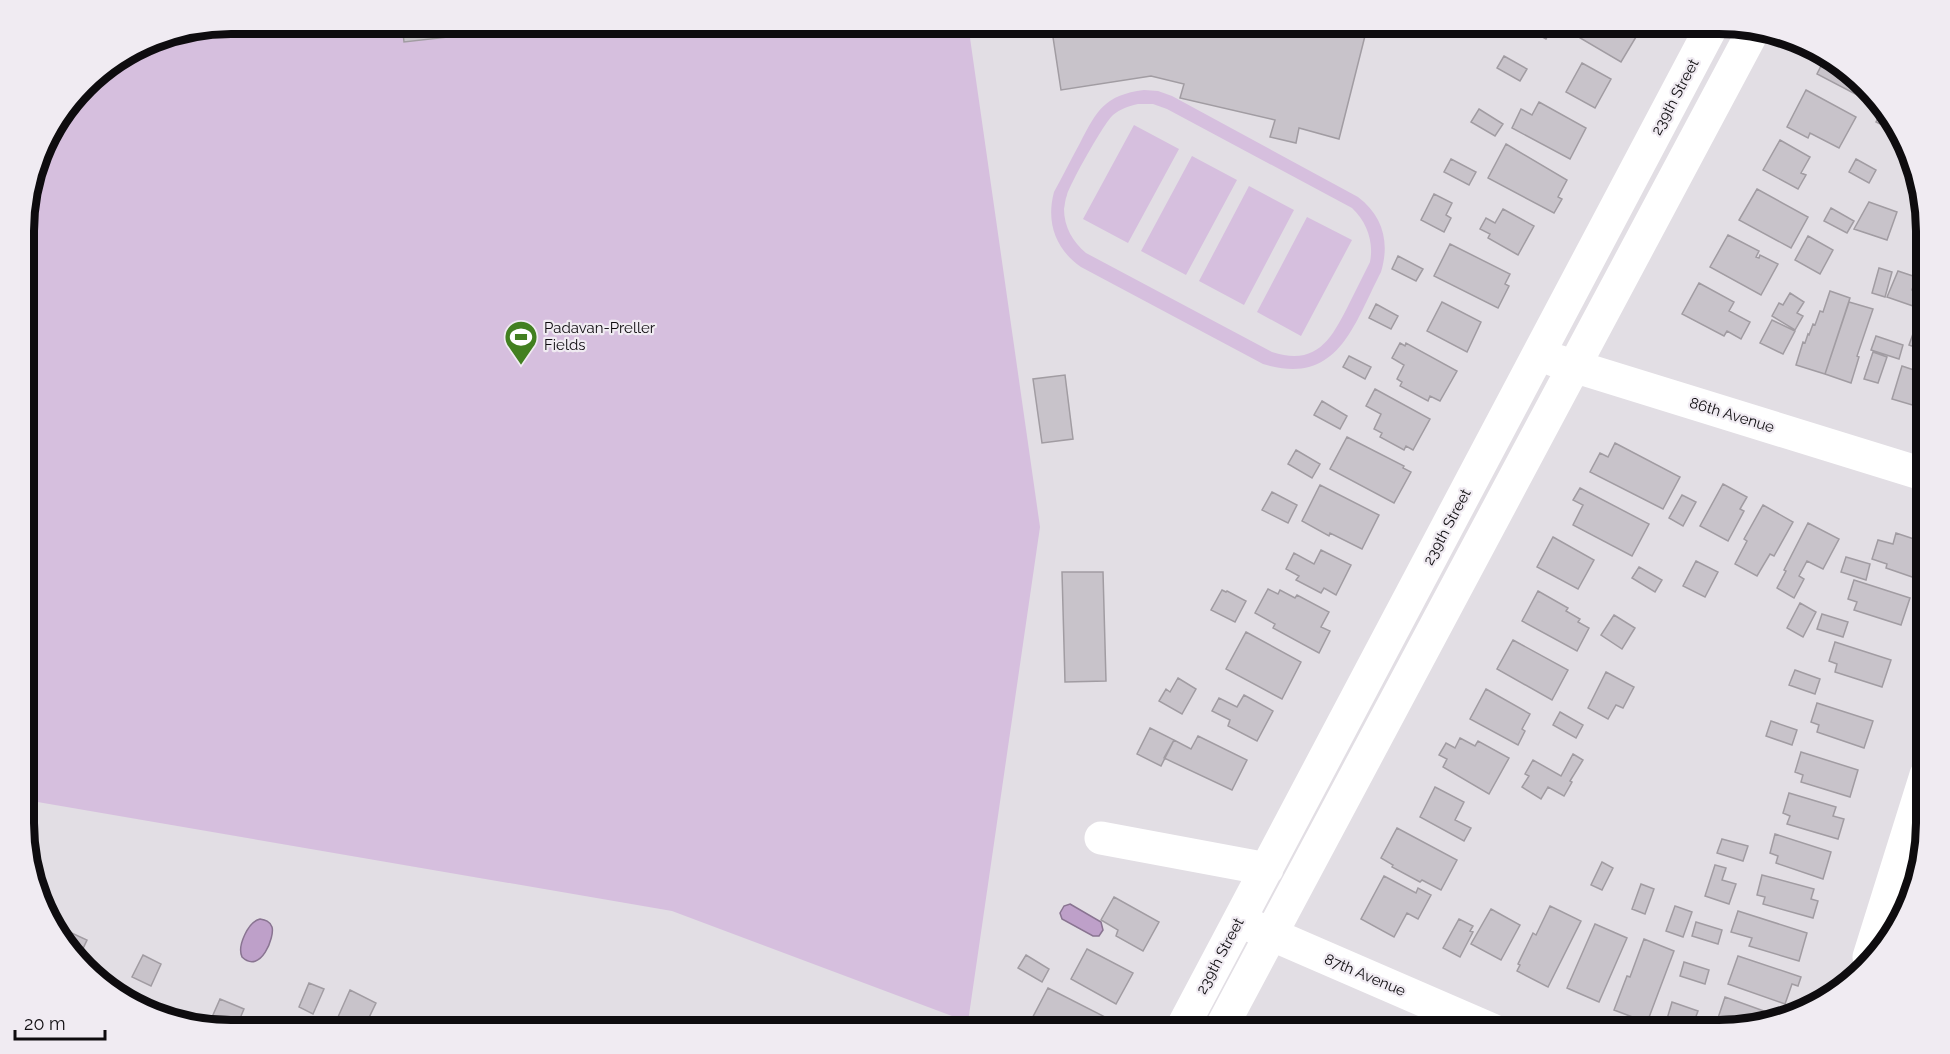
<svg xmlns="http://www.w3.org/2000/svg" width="1950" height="1054" font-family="Raleway,sans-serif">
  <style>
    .pitch { fill: #d6bfde; fill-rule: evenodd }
    .water { fill: #bea0c9; stroke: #897491; stroke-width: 1.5 }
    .building { fill: #c8c3ca; stroke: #a19ca2; stroke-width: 1.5 }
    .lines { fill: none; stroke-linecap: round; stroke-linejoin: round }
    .minor { stroke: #fff; stroke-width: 33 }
    .labels { text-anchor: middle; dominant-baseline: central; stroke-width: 4.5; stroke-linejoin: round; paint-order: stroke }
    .street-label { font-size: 15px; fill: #0e0c0f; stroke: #f0ebf2 }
    .poi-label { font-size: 15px; fill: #0e0c0f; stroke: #f0ebf2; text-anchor: start }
    .rim { fill: none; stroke: #0e0c0f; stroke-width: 8 }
  </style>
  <rect width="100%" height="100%" fill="#e2dee4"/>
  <path class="pitch" d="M 231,24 L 968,24 L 1040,527 L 968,1022 L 672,911 L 26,800 L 26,205 L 46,139 L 94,76 L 152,40 Z
    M 1144,90 L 1158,91 L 1172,96 L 1358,197 C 1383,216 1390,242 1381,272 C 1353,326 1338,387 1263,364 L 1081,267 C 1055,249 1046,222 1054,192 C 1063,176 1071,159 1080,143 C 1097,110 1105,95 1144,90 ZM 1138,104 L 1153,104 L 1167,109 L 1352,208 C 1367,222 1374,242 1370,262 C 1363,276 1356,290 1349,304 C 1332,338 1317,367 1272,352 L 1086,253 C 1073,242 1064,227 1064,209 C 1065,204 1065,200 1067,195 C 1071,182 1104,123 1113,115 C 1120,109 1129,106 1138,104 Z
    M 1134,125 L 1179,149 L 1128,243 L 1083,219 Z
    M 1192,156 L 1237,180 L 1186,275 L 1141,251 Z
    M 1249,186 L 1294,210 L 1244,305 L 1199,281 Z
    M 1307,217 L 1352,240 L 1301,336 L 1257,312 Z"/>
  <path class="water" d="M 1070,904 L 1101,922 L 1103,930 L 1099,936 L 1093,936 L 1062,919 L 1060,913 L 1064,906 Z
    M 260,919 C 265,920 270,921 272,927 C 275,936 261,975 242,957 C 237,946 248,922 260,919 Z"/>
  <path class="building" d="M 402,24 L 519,24 L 519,29 L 404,42 Z
    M 1051,24 L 1368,24 L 1339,139 L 1299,128 L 1296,143 L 1270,137 L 1275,120 L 1180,98 L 1184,84 L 1151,76 L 1061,90 Z
    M 1523,24 L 1549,24 L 1553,26 L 1546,39 L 1522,26 Z
    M 1575,24 L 1625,24 L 1639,32 L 1621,62 L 1570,32 Z
    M 1504,56 L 1527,69 L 1520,81 L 1497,68 Z
    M 1826,56 L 1864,91 L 1861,97 L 1817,74 Z
    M 1582,63 L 1611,79 L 1595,108 L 1566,92 Z
    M 1806,90 L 1856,117 L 1839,148 L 1810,133 L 1808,138 L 1787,127 Z
    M 1539,102 L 1586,128 L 1570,159 L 1512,128 L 1521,109 L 1532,115 Z
    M 1479,109 L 1503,124 L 1495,136 L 1471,122 Z
    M 1883,109 L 1891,117 L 1897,133 L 1876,122 Z
    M 1780,140 L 1810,157 L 1801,173 L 1806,175 L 1798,189 L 1763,170 Z
    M 1506,144 L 1567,180 L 1558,197 L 1562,199 L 1554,213 L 1488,178 Z
    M 1451,159 L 1476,172 L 1469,185 L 1444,172 Z
    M 1856,159 L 1876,170 L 1869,183 L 1849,172 Z
    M 1757,189 L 1808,217 L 1791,248 L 1739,220 Z
    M 1434,194 L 1452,203 L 1446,215 L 1451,218 L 1444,232 L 1421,220 Z
    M 1869,202 L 1897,212 L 1887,240 L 1854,229 Z
    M 1831,208 L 1854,221 L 1847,233 L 1824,221 Z
    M 1503,209 L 1534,226 L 1518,255 L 1488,238 L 1490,234 L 1480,229 L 1486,218 L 1495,223 Z
    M 1728,235 L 1759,251 L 1756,257 L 1759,258 L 1760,255 L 1778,264 L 1761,295 L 1710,267 Z
    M 1808,236 L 1833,250 L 1820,274 L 1795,260 Z
    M 1450,244 L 1510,274 L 1505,284 L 1509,286 L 1498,308 L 1434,276 Z
    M 1398,256 L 1423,269 L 1416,281 L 1392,269 Z
    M 1879,268 L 1892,272 L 1885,297 L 1872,293 Z
    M 1898,271 L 1916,277 L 1912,290 L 1918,291 L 1913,306 L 1887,297 Z
    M 1699,283 L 1734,302 L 1729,311 L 1750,322 L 1741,339 L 1727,331 L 1724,336 L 1682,314 Z
    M 1830,291 L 1850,298 L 1825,374 L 1796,365 L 1803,342 L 1805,343 L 1808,334 L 1809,335 L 1813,324 L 1815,325 L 1820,311 L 1823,312 Z
    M 1790,293 L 1804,302 L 1797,313 L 1803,316 L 1795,330 L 1772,316 L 1779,303 L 1783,305 Z
    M 1442,302 L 1481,322 L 1467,352 L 1427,331 Z
    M 1849,302 L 1873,309 L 1857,356 L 1859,357 L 1851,383 L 1825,374 Z
    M 1376,304 L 1398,316 L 1391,329 L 1369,318 Z
    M 1920,314 L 1926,315 L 1926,351 L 1909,345 Z
    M 1772,320 L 1795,331 L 1783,354 L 1760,343 Z
    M 1876,336 L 1903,345 L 1899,359 L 1871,350 Z
    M 1400,343 L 1405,346 L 1406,343 L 1457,371 L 1440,401 L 1430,396 L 1428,401 L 1400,386 L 1402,382 L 1397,379 L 1404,365 L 1392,358 Z
    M 1873,352 L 1887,357 L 1878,383 L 1864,379 Z
    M 1349,356 L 1371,367 L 1365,379 L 1343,367 Z
    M 1902,366 L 1926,374 L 1926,409 L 1892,399 Z
    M 1065,375 L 1073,439 L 1042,443 L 1033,379 Z
    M 1375,389 L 1430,419 L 1413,450 L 1406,446 L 1404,450 L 1380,437 L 1382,433 L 1374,429 L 1381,414 L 1366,406 Z
    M 1322,401 L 1347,416 L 1340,429 L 1314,415 Z
    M 1347,437 L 1404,466 L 1403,468 L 1411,472 L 1394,503 L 1330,469 Z
    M 1615,443 L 1680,477 L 1663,509 L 1590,472 L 1600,453 L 1608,457 Z
    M 1296,450 L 1320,464 L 1312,478 L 1288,464 Z
    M 1723,484 L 1747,497 L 1740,509 L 1744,511 L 1728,541 L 1700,526 Z
    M 1320,485 L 1379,515 L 1362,549 L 1330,533 L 1329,536 L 1302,521 Z
    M 1580,488 L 1649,524 L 1632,556 L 1573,525 L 1583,505 L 1573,500 Z
    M 1272,492 L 1297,505 L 1288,523 L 1262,510 Z
    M 1682,495 L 1696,502 L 1683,526 L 1669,518 Z
    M 1763,505 L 1793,522 L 1774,556 L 1770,554 L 1757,576 L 1735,564 L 1747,541 L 1744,539 Z
    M 1808,523 L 1839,539 L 1823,569 L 1807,561 L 1799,576 L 1804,579 L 1794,598 L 1777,588 L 1786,571 L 1784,570 Z
    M 1896,533 L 1926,543 L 1926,555 L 1918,579 L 1886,568 L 1887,564 L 1872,559 L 1878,540 L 1893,544 Z
    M 1553,537 L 1594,560 L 1578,589 L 1537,567 Z
    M 1321,550 L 1351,565 L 1336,595 L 1324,588 L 1321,593 L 1296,580 L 1299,576 L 1286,569 L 1294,553 L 1314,564 Z
    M 1846,557 L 1870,564 L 1866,580 L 1841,572 Z
    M 1696,561 L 1718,572 L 1705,597 L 1683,586 Z
    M 1639,567 L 1662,580 L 1655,592 L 1632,578 Z
    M 1062,572 L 1103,572 L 1106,681 L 1065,682 Z
    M 1854,580 L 1910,598 L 1901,625 L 1854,610 L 1857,602 L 1848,599 Z
    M 1268,589 L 1278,594 L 1280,590 L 1295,598 L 1297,595 L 1329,612 L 1321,627 L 1330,631 L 1319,653 L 1273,628 L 1275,624 L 1255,613 Z
    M 1222,590 L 1226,592 L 1227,591 L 1246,601 L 1235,622 L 1211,610 Z
    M 1538,591 L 1568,608 L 1566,611 L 1580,619 L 1578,622 L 1589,628 L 1577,651 L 1522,621 Z
    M 1800,603 L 1816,612 L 1803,637 L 1787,628 Z
    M 1822,614 L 1848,622 L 1843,637 L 1817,629 Z
    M 1614,615 L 1635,628 L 1622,649 L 1601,635 Z
    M 1246,632 L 1301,662 L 1282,699 L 1226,669 Z
    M 1513,640 L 1568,670 L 1552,700 L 1497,669 Z
    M 1835,642 L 1891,660 L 1882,687 L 1835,672 L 1837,664 L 1829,661 Z
    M 1795,670 L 1820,679 L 1815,694 L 1789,685 Z
    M 1606,672 L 1634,687 L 1623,708 L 1616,705 L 1608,719 L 1588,708 Z
    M 1178,678 L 1196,689 L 1182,714 L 1159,701 L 1166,689 L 1170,692 Z
    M 1486,689 L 1530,714 L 1522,729 L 1525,731 L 1518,745 L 1470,719 Z
    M 1244,695 L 1273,711 L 1257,741 L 1228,726 L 1230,720 L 1212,711 L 1219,698 L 1237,707 Z
    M 1817,703 L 1873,721 L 1864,748 L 1817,732 L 1819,725 L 1811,722 Z
    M 1560,712 L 1583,725 L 1576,738 L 1553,725 Z
    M 1771,721 L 1797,730 L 1792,745 L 1766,736 Z
    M 1150,728 L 1174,740 L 1161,766 L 1137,754 Z
    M 1198,736 L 1247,760 L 1232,790 L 1164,758 L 1174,740 L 1191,749 Z
    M 1460,738 L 1475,746 L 1478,741 L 1509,758 L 1489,794 L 1443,767 L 1447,759 L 1439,755 L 1446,743 L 1455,748 Z
    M 1801,752 L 1858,770 L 1850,797 L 1801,782 L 1803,775 L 1795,772 Z
    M 1573,754 L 1583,760 L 1570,781 L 1572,782 L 1564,796 L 1548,787 L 1541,799 L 1522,787 L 1529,776 L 1525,774 L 1533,760 L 1561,776 Z
    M 1435,787 L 1464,802 L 1455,820 L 1471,828 L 1464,841 L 1420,817 Z
    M 1789,793 L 1836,807 L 1833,816 L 1844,819 L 1838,839 L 1787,824 L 1790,816 L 1783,813 Z
    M 1397,828 L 1457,860 L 1441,890 L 1422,880 L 1420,882 L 1392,867 L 1393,865 L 1381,858 Z
    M 1775,834 L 1831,852 L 1823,879 L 1776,863 L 1778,856 L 1770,853 Z
    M 1722,839 L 1748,846 L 1743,861 L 1717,853 Z
    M 1602,862 L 1613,868 L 1602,890 L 1591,885 Z
    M 1715,865 L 1726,868 L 1722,880 L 1736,884 L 1729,904 L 1705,896 Z
    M 1762,875 L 1814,889 L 1811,899 L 1818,901 L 1813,918 L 1763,904 L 1765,897 L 1757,895 Z
    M 1384,876 L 1416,893 L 1418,888 L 1431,895 L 1418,919 L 1407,913 L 1394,937 L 1361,919 Z
    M 1641,884 L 1654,889 L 1645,914 L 1632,909 Z
    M 1114,897 L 1159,922 L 1143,951 L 1116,936 L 1118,930 L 1101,920 Z
    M 1550,906 L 1581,921 L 1548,987 L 1517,971 L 1520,965 L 1518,964 L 1533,933 L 1536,935 Z
    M 1675,906 L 1692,912 L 1683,937 L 1666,931 Z
    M 1491,909 L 1520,925 L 1501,960 L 1471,944 Z
    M 1738,911 L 1807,933 L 1799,961 L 1749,946 L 1752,938 L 1731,932 Z
    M 1459,919 L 1473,926 L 1470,931 L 1473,932 L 1460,957 L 1443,948 Z
    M 1696,922 L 1722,930 L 1718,944 L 1692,936 Z
    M 1595,924 L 1627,938 L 1599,1002 L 1567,988 Z
    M 63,929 L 87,940 L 79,957 L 59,938 Z
    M 1644,939 L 1674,951 L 1645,1028 L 1632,1023 L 1635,1018 L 1614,1010 L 1627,976 L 1630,977 Z
    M 1087,949 L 1133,973 L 1116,1004 L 1071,979 Z
    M 143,955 L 161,964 L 151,986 L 132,977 Z
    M 1026,955 L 1049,969 L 1042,982 L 1018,968 Z
    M 1738,956 L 1801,977 L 1798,986 L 1792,984 L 1785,1004 L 1728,984 Z
    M 1684,962 L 1709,970 L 1705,984 L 1680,976 Z
    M 309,983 L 324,989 L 313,1014 L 299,1007 Z
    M 1048,988 L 1107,1018 L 1100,1030 L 1026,1030 Z
    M 350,990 L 376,1003 L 364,1028 L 338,1017 Z
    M 1725,997 L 1775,1015 L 1734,1029 L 1724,1025 L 1726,1020 L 1718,1018 Z
    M 220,999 L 244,1009 L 235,1030 L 209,1024 Z
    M 1672,1002 L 1698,1011 L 1692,1027 L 1667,1019 Z
    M 475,1017 L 490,1024 L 486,1030 L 469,1030 Z"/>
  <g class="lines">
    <path class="minor" d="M 1554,360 L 1926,475
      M 1101,838 L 1267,869
      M 1252,926 L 1492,1030
      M 1869,957 L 1926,775
      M 1181,1030 L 1713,24
      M 1220,1030 L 1752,33"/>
  </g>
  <defs>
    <g id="stadium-pin" transform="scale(1.725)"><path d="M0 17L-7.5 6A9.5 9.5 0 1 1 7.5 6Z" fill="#428020" stroke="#f0ebf2"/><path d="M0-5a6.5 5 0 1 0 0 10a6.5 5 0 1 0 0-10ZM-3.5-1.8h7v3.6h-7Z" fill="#fff"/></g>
  </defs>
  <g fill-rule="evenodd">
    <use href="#stadium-pin" x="521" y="337"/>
  </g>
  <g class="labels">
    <g class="street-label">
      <text transform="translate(1675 97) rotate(-62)">239th Street</text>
      <text transform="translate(1732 415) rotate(17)">86th Avenue</text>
      <text transform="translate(1447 527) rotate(-62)">239th Street</text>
      <text transform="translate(1220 956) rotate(-62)">239th Street</text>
      <text transform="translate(1365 975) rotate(23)">87th Avenue</text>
    </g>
    <g class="poi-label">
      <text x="544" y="328">Padavan-Preller<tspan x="544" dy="17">Fields</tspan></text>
    </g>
  </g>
  <path d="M0 0H1950V1054H0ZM231 34H1719A197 197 0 0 1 1916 231V823A197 197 0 0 1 1719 1020H231A197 197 0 0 1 34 823V231A197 197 0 0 1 231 34Z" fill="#f0ebf2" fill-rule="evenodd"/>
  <path class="rim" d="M231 34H1719A197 197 0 0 1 1916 231V823A197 197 0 0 1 1719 1020H231A197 197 0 0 1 34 823V231A197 197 0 0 1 231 34Z"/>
  <path d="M15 1030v9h90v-9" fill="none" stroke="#0e0c0f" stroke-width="3"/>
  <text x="24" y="1030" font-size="18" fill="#0e0c0f" stroke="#f0ebf2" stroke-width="4.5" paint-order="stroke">20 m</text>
</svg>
